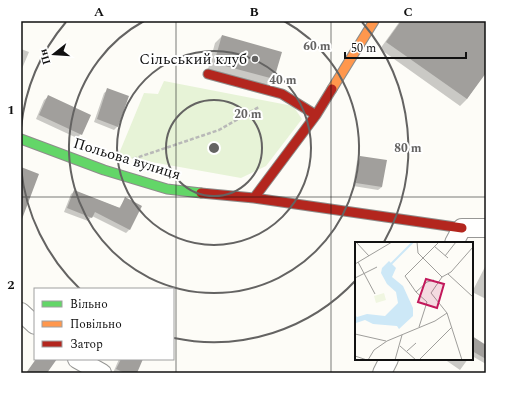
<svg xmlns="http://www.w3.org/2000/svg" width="507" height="394" font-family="Spectral,serif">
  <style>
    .green { fill: #e7f3d7 }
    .shadow { fill: #0003 }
    .building { fill: #a19f9c }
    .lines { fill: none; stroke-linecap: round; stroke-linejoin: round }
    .street-casing { stroke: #979795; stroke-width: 20 }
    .fast-casing { stroke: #8e8d8b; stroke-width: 11 }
    .slow-casing { stroke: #8e8d8b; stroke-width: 11 }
    .jam-casing { stroke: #8e8d8b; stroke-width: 11 }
    .path { stroke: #b9b9b8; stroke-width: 2.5; stroke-dasharray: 4 2; stroke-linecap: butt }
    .street { stroke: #fffffe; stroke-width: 18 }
    .fast { stroke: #63d668; stroke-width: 9 }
    .slow { stroke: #ff974d; stroke-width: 9 }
    .jam { stroke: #b3261e; stroke-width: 9 }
    .grid { fill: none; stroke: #111; stroke-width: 1; stroke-opacity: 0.55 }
    .ring { fill: none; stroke: #646362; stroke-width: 2 }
    .poi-dot { fill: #646362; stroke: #fff; stroke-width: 1.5 }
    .labels { text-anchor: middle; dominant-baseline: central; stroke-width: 4; stroke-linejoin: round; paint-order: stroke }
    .poi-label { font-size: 15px; fill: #111; stroke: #fff; text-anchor: end }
    .street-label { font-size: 15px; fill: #111; stroke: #fff }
    .inset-river { fill: none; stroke: #cde8f7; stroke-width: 2 }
    .inset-road { fill: none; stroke: #9f9e9b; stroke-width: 1 }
    .view { fill: #c2185b; fill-opacity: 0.15; stroke: #c2185b; stroke-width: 2 }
    .inset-edge { fill: none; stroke: #111; stroke-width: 2 }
    .centre { fill: #646362; stroke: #fff; stroke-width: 2 }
    .ring-label { font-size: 12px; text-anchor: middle; font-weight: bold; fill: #646362; stroke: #fff; stroke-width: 4; stroke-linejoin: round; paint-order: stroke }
    .neatline { fill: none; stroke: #111; stroke-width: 1.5 }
    .grid-label { font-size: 13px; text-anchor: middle; font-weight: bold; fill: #111 }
  </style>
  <rect width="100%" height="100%" fill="#fdfcf7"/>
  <path class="green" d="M 164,81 L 293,106 L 302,119 L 266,166 L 241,178 L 118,156 L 144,93 L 158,94 Z"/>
  <path class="shadow" d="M 400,21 L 486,21 L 486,71 L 467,99 L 460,106 L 380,49 Z
    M 222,36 L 273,78 L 266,85 L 208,69 L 215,43 Z
    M 21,49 L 29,52 L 21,71 Z
    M 108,90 L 118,126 L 114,130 L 94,122 L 104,93 Z
    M 48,97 L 89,115 L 81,134 L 77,138 L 36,119 L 44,100 Z
    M 361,157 L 382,187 L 378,190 L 353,186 L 357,161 Z
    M 75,191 L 119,208 L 126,198 L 129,230 L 126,233 L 92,216 L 88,221 L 64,212 L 71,194 Z
    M 486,265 L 486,299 L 472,292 Z
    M 472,337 L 486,347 L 486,364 L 472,356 Z
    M 119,359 L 142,359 L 136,373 L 113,373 Z
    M 444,359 L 468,359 L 460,370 Z"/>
  <path class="building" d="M 401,21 L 486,21 L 486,73 L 467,99 L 386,42 Z
    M 222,35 L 282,52 L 274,79 L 214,63 Z
    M 107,88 L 129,96 L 118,127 L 97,119 Z
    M 48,95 L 91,115 L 82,135 L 39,115 Z
    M 360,156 L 387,160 L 382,187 L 356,183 Z
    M 21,167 L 39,174 L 22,219 L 21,219 Z
    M 74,190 L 120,208 L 125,197 L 142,206 L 130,230 L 95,212 L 92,218 L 67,208 Z
    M 472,336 L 486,345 L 486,359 L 472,351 Z
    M 36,359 L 57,359 L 47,373 L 26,373 Z
    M 121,359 L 143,359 L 137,373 L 125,373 L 116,369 Z"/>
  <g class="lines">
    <g class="street-casing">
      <path id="street" d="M 454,243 L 462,228 L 486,228
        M 21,312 L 35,325
        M 77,359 L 102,373
        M 382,373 L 389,359"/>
    </g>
    <g class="fast-casing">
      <path id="fast" d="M 21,139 L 104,170 L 167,189 L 201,193"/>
    </g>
    <g class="slow-casing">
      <path id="slow" d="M 332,89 L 374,21"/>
    </g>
    <g class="jam-casing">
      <path id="jam" d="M 208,74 L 282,94 L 316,115
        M 201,193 L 254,198 L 316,115 L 332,89
        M 254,198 L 462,228"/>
    </g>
    <path class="path" d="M 133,159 L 219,130 L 259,107"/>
    <use href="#street" class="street"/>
    <use href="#fast" class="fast"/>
    <use href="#slow" class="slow"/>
    <use href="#jam" class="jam"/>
  </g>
  <path class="grid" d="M 176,21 L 176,373M 331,21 L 331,373M 21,197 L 486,197"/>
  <g class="ring">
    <circle cx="214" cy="148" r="48"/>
    <circle cx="214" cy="148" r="97"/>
    <path d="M284 21A145 145 0 1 1 144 21"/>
    <path d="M356 280A194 194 0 0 1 174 338M80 289A194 194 0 0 1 21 168M21 128A194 194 0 0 1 66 22M362 22A194 194 0 0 1 384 242"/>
  </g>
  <circle class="poi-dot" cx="255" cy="59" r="4"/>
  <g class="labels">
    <g class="poi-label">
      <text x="247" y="59">Сільський клуб</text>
    </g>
    <g class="street-label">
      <text transform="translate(127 159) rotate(17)">Польова вулиця</text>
    </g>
  </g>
  <g transform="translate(355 242)">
    <rect width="118" height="118" fill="#fdfcf7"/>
    <path d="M 29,51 L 31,58 L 21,61 L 19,54 Z" fill="#f0f6e1"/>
    <path d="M 34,19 L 41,26 L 37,35 L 48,44 L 58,66 L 58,74 L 44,87 L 42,84 L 18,82 L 10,78 L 1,81 L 0,73 L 2,75 L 12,72 L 30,74 L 43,61 L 41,50 L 32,42 L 26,31 L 27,26 Z" fill="#cde8f7"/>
    <path class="inset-river" d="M 35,23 L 58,0"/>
    <path class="inset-road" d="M 1,0 L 14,14M 62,0 L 63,11 L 87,35M 79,4 L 93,16M 90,14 L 101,0M 3,20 L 20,52M 0,22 L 37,0M 93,32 L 118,55M 0,36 L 22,25M 61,50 L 50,34 L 84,0M 64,85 L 72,60 L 61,50 L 72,40 L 79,38M 0,92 L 31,99M 45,104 L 61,118M 52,109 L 61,101M 0,114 L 12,118M 13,118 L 19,108 L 32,99 L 80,79 L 92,71M 40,118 L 47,93M 64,118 L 97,85M 107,118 L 92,71 L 76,51 L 87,35 L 96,30 L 118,5"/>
    <path class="view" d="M 71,37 L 89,42 L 82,66 L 63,60 Z"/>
    <rect width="118" height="118" class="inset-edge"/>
  </g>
  <circle cx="214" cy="148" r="6" class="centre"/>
  <g class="ring-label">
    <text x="317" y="50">60 m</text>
    <text x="283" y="84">40 m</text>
    <text x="248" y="118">20 m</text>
    <text x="408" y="152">80 m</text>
  </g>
  <rect width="507" height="394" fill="none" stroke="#ffffff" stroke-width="44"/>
  <rect x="34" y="288" width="140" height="72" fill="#ffffff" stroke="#a0a0a0"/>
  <rect x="42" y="301" width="20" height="6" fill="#63d668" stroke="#a0a0a0"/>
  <text x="70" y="308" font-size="12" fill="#111111">Вільно</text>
  <rect x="42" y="321" width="20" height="6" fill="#ff974d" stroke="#a0a0a0"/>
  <text x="70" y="328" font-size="12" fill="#111111">Повільно</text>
  <rect x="42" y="341" width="20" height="6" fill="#b3261e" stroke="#a0a0a0"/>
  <text x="70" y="348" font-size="12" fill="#111111">Затор</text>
  <g transform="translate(54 54) rotate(253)" stroke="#ffffff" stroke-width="3" paint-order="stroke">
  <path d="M0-3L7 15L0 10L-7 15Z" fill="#111111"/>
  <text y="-6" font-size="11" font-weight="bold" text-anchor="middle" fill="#111111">Пн</text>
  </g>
  <path d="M345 52v6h121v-6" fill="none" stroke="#111111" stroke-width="2"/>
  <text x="351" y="52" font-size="12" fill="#111111" stroke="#ffffff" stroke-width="3" paint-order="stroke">50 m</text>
  <rect x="22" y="22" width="463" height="350" class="neatline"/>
  <g class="grid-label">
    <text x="99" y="16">A</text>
    <text x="254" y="16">B</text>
    <text x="408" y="16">C</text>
    <text x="11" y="114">1</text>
    <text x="11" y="289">2</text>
  </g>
</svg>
